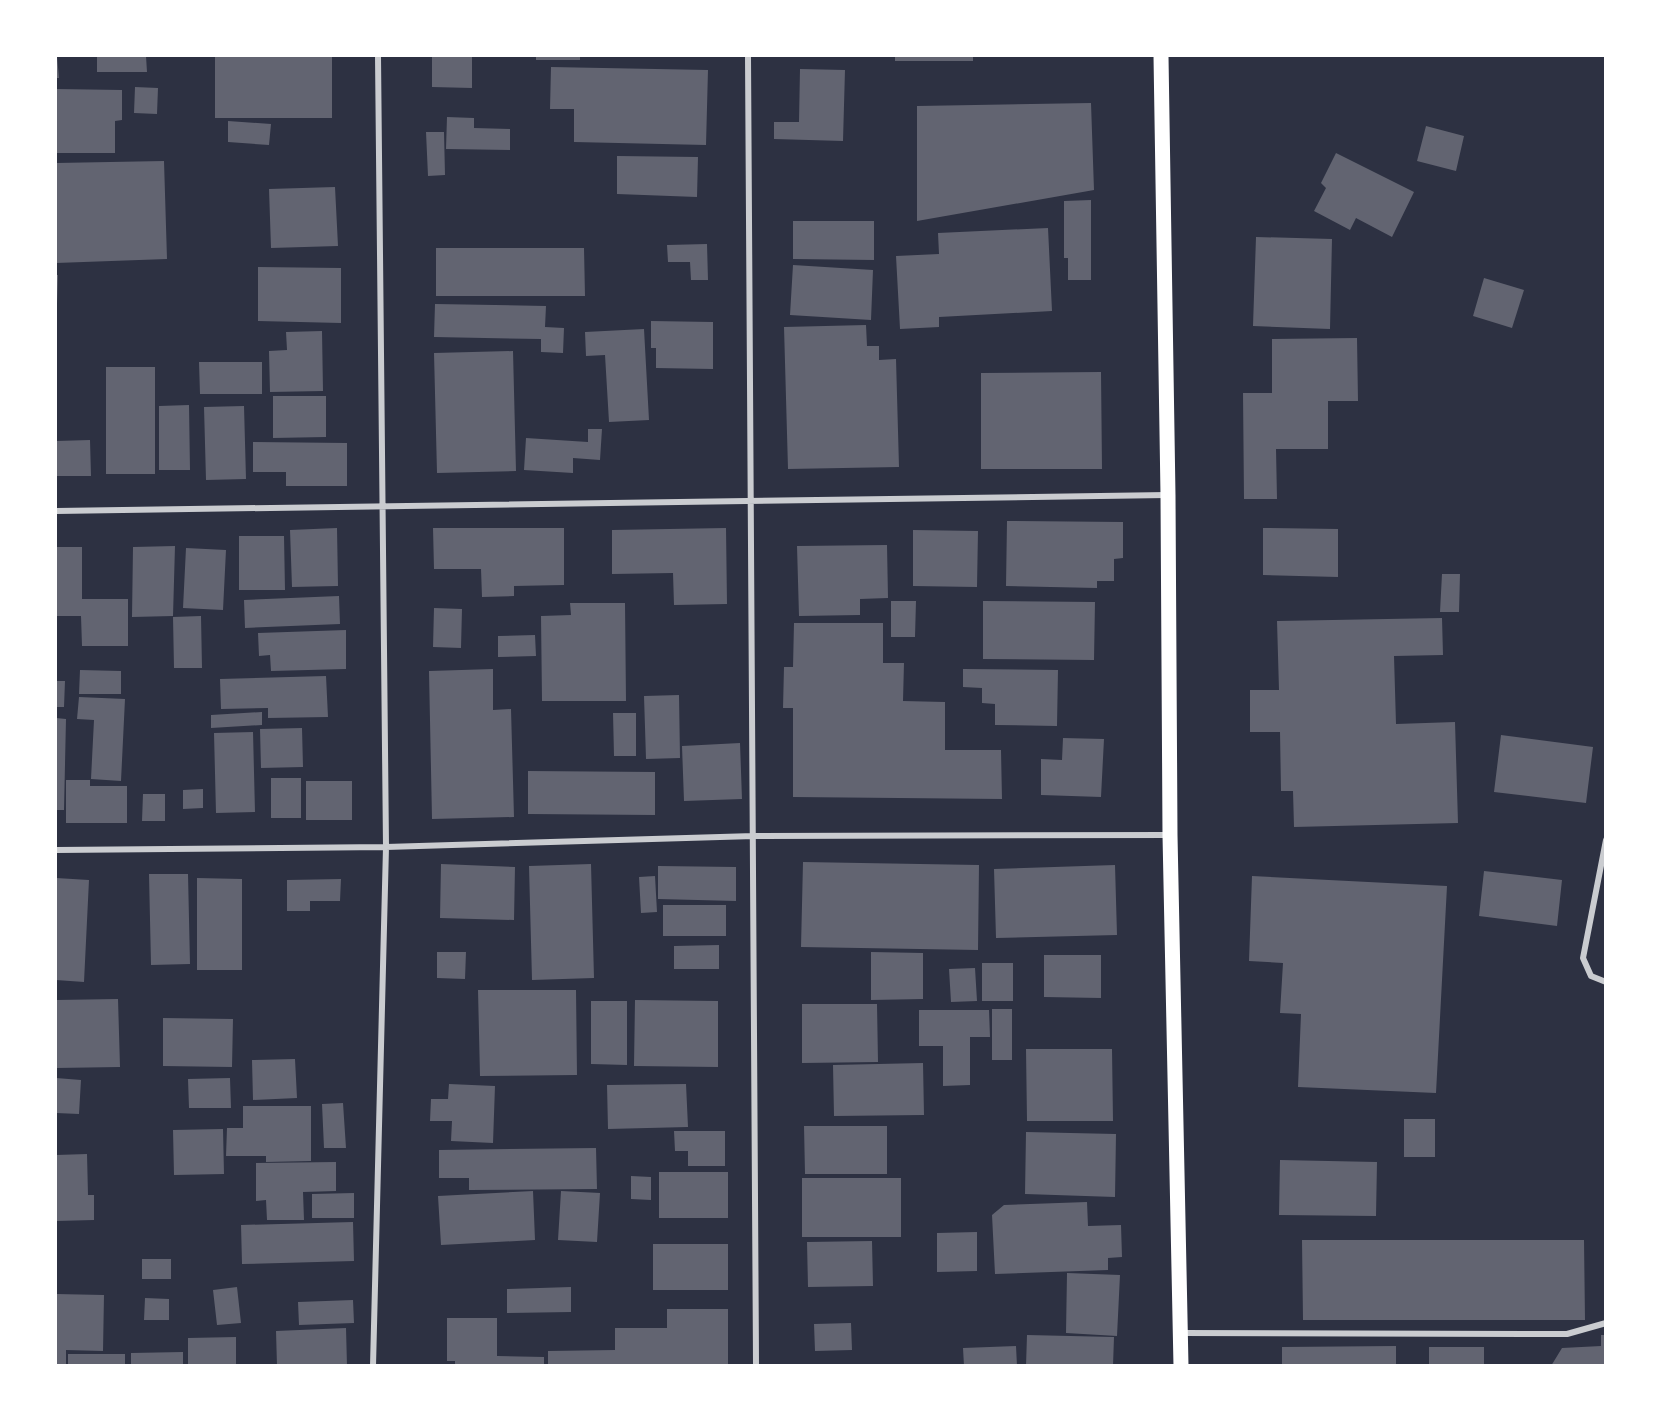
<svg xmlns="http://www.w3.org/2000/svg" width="1661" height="1421" font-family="'Libre Baskerville',serif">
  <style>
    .building { fill: #626471 }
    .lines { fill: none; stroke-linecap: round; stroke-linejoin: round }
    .minor { stroke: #caccd0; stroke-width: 6 }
    .primary { stroke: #fff; stroke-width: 15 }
  </style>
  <rect width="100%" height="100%" fill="#2d3142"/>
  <path class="building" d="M 56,56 L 57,56 L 59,78 L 56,78 Z
    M 97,56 L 146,56 L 147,72 L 97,72 Z
    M 215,56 L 332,56 L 332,118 L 215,118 Z
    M 432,56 L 472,56 L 472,88 L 432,87 Z
    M 536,56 L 580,56 L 580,60 L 536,60 Z
    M 895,56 L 973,56 L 973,61 L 895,61 Z
    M 551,67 L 708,70 L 706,145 L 574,142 L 574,109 L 550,109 Z
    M 800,69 L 845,70 L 843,141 L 774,139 L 774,122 L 799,122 Z
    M 135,87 L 158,88 L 157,114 L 134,113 Z
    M 56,89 L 122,90 L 122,120 L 115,121 L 115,153 L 56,153 Z
    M 1091,103 L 1094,190 L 917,221 L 917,106 Z
    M 447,117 L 474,118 L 474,128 L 510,129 L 510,150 L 446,149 Z
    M 228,121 L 271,124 L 269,145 L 228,142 Z
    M 1426,126 L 1464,136 L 1456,171 L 1417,161 Z
    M 426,132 L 444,132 L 445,175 L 428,176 Z
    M 1336,153 L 1414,192 L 1392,237 L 1356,218 L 1350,230 L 1314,211 L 1326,188 L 1321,183 Z
    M 617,156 L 698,157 L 697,197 L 617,194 Z
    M 164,161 L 167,259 L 56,263 L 56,163 Z
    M 335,187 L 338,246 L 271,248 L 269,189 Z
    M 1091,200 L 1091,280 L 1068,280 L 1068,258 L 1064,258 L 1064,201 Z
    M 793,221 L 874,221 L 874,260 L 793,259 Z
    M 1048,228 L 1052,311 L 939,317 L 939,327 L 900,329 L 896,256 L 939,254 L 938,233 Z
    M 1256,237 L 1332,239 L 1330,329 L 1253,326 Z
    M 707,244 L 708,280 L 691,280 L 690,262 L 668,262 L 667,245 Z
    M 436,248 L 584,248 L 585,296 L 436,296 Z
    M 793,265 L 873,270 L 871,320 L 790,315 Z
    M 258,267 L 341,268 L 341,323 L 258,321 Z
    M 56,275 L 58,275 L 57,304 L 56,304 Z
    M 1484,278 L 1524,290 L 1512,328 L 1473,316 Z
    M 435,304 L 546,306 L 545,327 L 564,328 L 563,353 L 541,352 L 541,339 L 434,337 Z
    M 651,321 L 713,322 L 713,369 L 656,368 L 656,348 L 651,348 Z
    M 866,325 L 867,346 L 879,346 L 879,360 L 896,359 L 899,467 L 788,469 L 784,327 Z
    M 644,329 L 649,420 L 609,422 L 605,355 L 586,356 L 585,332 Z
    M 322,331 L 323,391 L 270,392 L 269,351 L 287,350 L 286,332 Z
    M 1357,338 L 1358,401 L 1328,401 L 1328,449 L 1276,449 L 1277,499 L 1244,499 L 1243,393 L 1272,393 L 1272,339 Z
    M 513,351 L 516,471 L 437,473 L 434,353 Z
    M 199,362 L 262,362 L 262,394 L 200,394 Z
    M 106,367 L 155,367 L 155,474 L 106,474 Z
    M 1101,372 L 1102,469 L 981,469 L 981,373 Z
    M 273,396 L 326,396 L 326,437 L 273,438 Z
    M 189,405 L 190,470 L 159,470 L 159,406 Z
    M 244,406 L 246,479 L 206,480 L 204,407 Z
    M 588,429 L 602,429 L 600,460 L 573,458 L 573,473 L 524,470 L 526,438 L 588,442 Z
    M 90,440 L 91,476 L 56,476 L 56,441 Z
    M 253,442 L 347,443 L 347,486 L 286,486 L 286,472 L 253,472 Z
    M 1007,521 L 1123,522 L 1123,558 L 1114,559 L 1114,581 L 1097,581 L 1097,588 L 1006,586 Z
    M 337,528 L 338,586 L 292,587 L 290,530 Z
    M 433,528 L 564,528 L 564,585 L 514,586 L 514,596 L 482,597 L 481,569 L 434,569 Z
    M 726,528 L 727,604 L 674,605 L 673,573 L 612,574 L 612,530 Z
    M 1263,528 L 1338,529 L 1338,577 L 1263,575 Z
    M 913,530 L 978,531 L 977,587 L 913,586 Z
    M 239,536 L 284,536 L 285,590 L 239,590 Z
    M 887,545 L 888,598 L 860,599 L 860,615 L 799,616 L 797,546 Z
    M 175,546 L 173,616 L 132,617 L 133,547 Z
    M 56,547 L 82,547 L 82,599 L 128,599 L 128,646 L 82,646 L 81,616 L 56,616 Z
    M 186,548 L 226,550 L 223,610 L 183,608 Z
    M 1442,574 L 1460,574 L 1459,612 L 1440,612 Z
    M 339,596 L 340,624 L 245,628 L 244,600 Z
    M 891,601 L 916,601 L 915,637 L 891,637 Z
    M 983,601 L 1095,602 L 1094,660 L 983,659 Z
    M 570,603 L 625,603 L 626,701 L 542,701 L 541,616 L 571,615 Z
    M 434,608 L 462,609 L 461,648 L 433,647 Z
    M 201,616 L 202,668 L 174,668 L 173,617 Z
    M 1442,618 L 1443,655 L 1394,656 L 1396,724 L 1455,722 L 1458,823 L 1294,827 L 1293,791 L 1281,791 L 1280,732 L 1250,732 L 1250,690 L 1279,690 L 1277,621 Z
    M 794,623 L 883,623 L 883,663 L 904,663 L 903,701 L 945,702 L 945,750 L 1001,750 L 1002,799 L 793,797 L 793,708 L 783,708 L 784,667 L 793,667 Z
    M 346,630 L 346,669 L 271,671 L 270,655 L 259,656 L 258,633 Z
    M 535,635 L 536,656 L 498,657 L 498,636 Z
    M 493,669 L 493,710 L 511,709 L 514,817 L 432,819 L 429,671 Z
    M 963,669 L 1058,670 L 1057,726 L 995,725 L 995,704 L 982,703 L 982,688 L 963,687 Z
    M 80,670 L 121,671 L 121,694 L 79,694 Z
    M 326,676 L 328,717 L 268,718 L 268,708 L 221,709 L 220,679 Z
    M 56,681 L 65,681 L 64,707 L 56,707 Z
    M 679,695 L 680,758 L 646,759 L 644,696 Z
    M 79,697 L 125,699 L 121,781 L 91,779 L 94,720 L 77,719 Z
    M 262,712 L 262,725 L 211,728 L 211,715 Z
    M 613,713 L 636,713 L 636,756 L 614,756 Z
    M 56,718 L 66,719 L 64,810 L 56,810 Z
    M 302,728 L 303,767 L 261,768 L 260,729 Z
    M 253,732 L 255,812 L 216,813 L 214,733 Z
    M 1501,735 L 1593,747 L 1586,803 L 1494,792 Z
    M 1063,738 L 1104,739 L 1101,797 L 1041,795 L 1041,759 L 1062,760 Z
    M 740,743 L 742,799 L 684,801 L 682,746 Z
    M 528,771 L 655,772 L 655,815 L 528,814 Z
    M 271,778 L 301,778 L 301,818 L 271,818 Z
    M 66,780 L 90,780 L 90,786 L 127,786 L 127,823 L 66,823 Z
    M 306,781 L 352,781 L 352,820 L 306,820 Z
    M 203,789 L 203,808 L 183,809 L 183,790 Z
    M 143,794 L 165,794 L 165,821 L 142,821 Z
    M 803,862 L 979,865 L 978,950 L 801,947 Z
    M 441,864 L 515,867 L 514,920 L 440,918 Z
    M 591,864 L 594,978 L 532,980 L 529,866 Z
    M 1115,865 L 1117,935 L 996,938 L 994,869 Z
    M 658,866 L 736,867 L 736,901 L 658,899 Z
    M 1484,871 L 1562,880 L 1557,926 L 1479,916 Z
    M 149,874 L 188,874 L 190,964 L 151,965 Z
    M 655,876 L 657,912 L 641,913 L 639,877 Z
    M 1252,876 L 1447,886 L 1436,1093 L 1298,1087 L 1301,1014 L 1280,1013 L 1283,963 L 1249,961 Z
    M 56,878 L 89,880 L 84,982 L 56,980 Z
    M 197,878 L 242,879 L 242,970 L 197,970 Z
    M 341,879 L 340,901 L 310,901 L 310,911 L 287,911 L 287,880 Z
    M 663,905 L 726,905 L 726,936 L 663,936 Z
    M 719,945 L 719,969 L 674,969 L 674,946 Z
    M 437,952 L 466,952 L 465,979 L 437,978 Z
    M 871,952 L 923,953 L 923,999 L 871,1000 Z
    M 1044,955 L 1101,955 L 1101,998 L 1044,997 Z
    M 982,963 L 1013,963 L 1013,1001 L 982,1001 Z
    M 975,968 L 977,1001 L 951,1002 L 949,969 Z
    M 478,990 L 576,990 L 577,1075 L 480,1076 Z
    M 118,999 L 120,1067 L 56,1068 L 56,1000 Z
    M 635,1000 L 718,1001 L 718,1067 L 634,1066 Z
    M 591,1001 L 627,1001 L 627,1065 L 591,1064 Z
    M 802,1004 L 877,1004 L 878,1062 L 802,1063 Z
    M 992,1009 L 1012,1009 L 1012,1060 L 992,1060 Z
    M 919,1010 L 989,1010 L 990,1037 L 970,1037 L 970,1085 L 943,1086 L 943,1046 L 919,1046 Z
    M 163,1018 L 233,1019 L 232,1067 L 163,1066 Z
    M 1026,1049 L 1112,1049 L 1113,1121 L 1027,1121 Z
    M 295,1059 L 297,1098 L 253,1100 L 252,1060 Z
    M 923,1063 L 924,1115 L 834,1116 L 833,1065 Z
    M 56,1078 L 81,1080 L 79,1114 L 56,1113 Z
    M 230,1078 L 231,1108 L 189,1108 L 188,1079 Z
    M 449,1084 L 495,1086 L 493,1143 L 451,1141 L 452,1121 L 430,1121 L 431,1099 L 448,1099 Z
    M 686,1084 L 688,1127 L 608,1129 L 607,1085 Z
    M 343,1103 L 346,1148 L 324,1148 L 322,1104 Z
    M 243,1106 L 311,1106 L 311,1161 L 266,1162 L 266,1156 L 226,1156 L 227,1128 L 243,1128 Z
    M 1404,1119 L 1435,1119 L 1435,1157 L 1404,1157 Z
    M 804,1126 L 887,1126 L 887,1174 L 805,1174 Z
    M 223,1129 L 224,1174 L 174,1175 L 173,1130 Z
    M 674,1131 L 725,1131 L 725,1166 L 688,1166 L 688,1151 L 675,1151 Z
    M 1026,1132 L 1116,1134 L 1115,1197 L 1025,1194 Z
    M 596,1148 L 597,1189 L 469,1190 L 469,1178 L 439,1178 L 439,1150 Z
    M 87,1154 L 88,1195 L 94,1195 L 94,1220 L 56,1221 L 56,1155 Z
    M 1280,1160 L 1377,1162 L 1376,1216 L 1279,1215 Z
    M 336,1162 L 336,1191 L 303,1192 L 304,1220 L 267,1220 L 266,1200 L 256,1201 L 256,1163 Z
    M 659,1172 L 728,1172 L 728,1218 L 659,1218 Z
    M 631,1176 L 651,1177 L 651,1200 L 631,1199 Z
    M 802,1178 L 901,1178 L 901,1237 L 802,1237 Z
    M 533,1191 L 535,1240 L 441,1245 L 438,1196 Z
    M 561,1191 L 600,1193 L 597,1242 L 558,1240 Z
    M 354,1193 L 354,1218 L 312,1218 L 312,1194 Z
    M 1087,1202 L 1088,1226 L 1121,1225 L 1122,1257 L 1108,1258 L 1108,1270 L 995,1274 L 992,1215 L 1004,1205 Z
    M 353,1222 L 354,1261 L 242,1264 L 241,1225 Z
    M 977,1232 L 977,1271 L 937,1272 L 937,1233 Z
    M 1302,1240 L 1584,1240 L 1585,1320 L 1303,1320 Z
    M 872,1241 L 873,1286 L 808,1287 L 807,1242 Z
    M 653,1244 L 728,1244 L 728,1290 L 653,1290 Z
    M 142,1259 L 171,1259 L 171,1279 L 142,1279 Z
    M 1067,1273 L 1120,1275 L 1117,1336 L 1066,1333 Z
    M 237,1287 L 241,1323 L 217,1325 L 213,1290 Z
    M 571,1287 L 571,1312 L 507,1313 L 507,1289 Z
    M 56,1294 L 104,1295 L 103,1351 L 66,1350 L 66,1366 L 56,1366 Z
    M 145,1298 L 169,1299 L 169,1320 L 144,1320 Z
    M 353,1300 L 354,1323 L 299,1325 L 298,1302 Z
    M 667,1309 L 728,1309 L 728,1366 L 548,1366 L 548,1351 L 615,1350 L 615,1328 L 667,1328 Z
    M 447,1318 L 497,1318 L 497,1356 L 544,1357 L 544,1366 L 455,1366 L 455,1361 L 447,1361 Z
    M 851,1323 L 852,1350 L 815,1351 L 814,1324 Z
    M 346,1328 L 347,1366 L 277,1366 L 276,1331 Z
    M 1027,1335 L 1114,1337 L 1113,1366 L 1026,1366 Z
    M 1601,1335 L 1606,1335 L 1606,1366 L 1551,1366 L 1562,1348 L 1601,1346 Z
    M 236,1337 L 236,1366 L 188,1366 L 188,1338 Z
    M 1016,1346 L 1017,1366 L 964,1366 L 963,1348 Z
    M 1396,1346 L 1396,1366 L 1282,1366 L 1282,1347 Z
    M 1429,1347 L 1484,1347 L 1484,1366 L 1429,1366 Z
    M 183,1352 L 183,1366 L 131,1366 L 131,1353 Z
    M 68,1354 L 125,1354 L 125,1366 L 68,1366 Z"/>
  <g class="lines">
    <path class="minor" d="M 748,56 C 748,492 754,929 756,1366
      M 56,511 L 1167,495
      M 1606,840 L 1583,958 L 1591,976 L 1606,982
      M 56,850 L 386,847 L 754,836 L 1170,835
      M 1182,1333 L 1567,1334 L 1606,1323
      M 373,1366 L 386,847 L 378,56"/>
    <path class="primary" d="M 1161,56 L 1168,495 L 1170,835 L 1181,1366"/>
  </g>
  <rect width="1661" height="1421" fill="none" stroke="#ffffff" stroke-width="114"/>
</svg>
